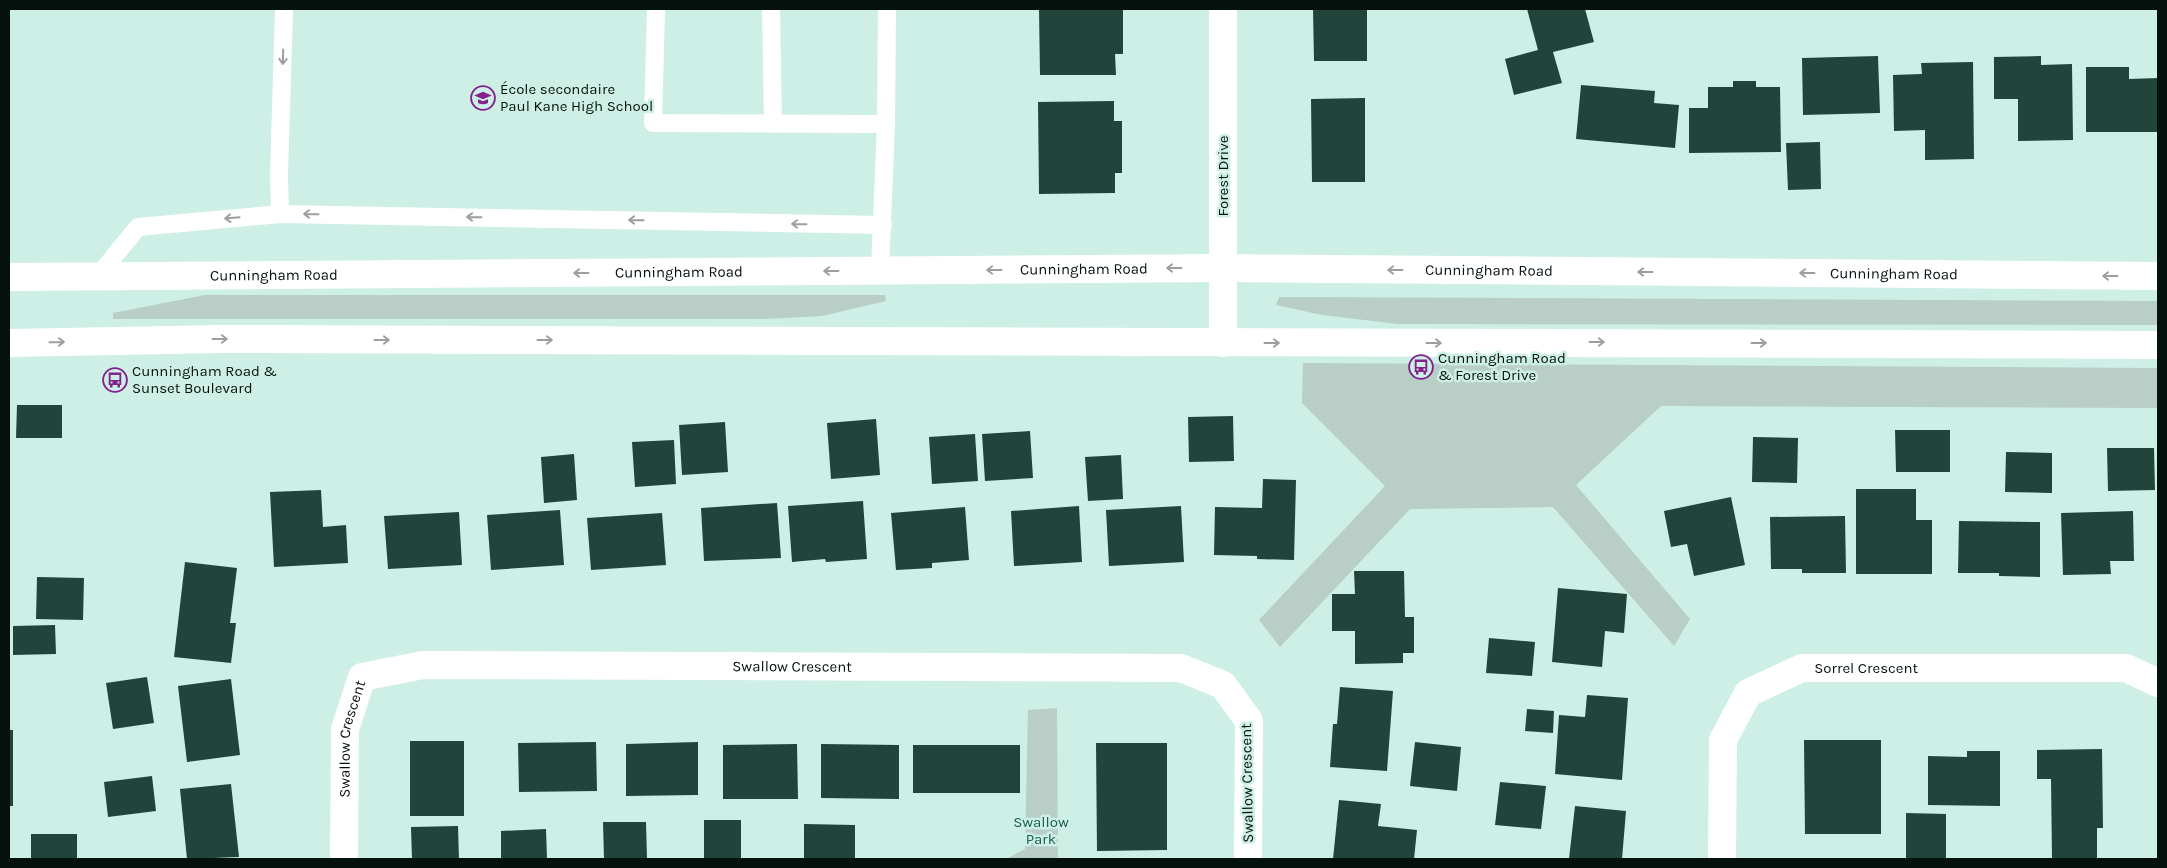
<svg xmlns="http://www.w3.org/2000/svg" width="2167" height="868" font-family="Karla,sans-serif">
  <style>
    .green { fill: #b8cec7 }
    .building { fill: #22443b }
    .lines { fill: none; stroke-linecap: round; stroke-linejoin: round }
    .service { stroke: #fff; stroke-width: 18 }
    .minor { stroke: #fff; stroke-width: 28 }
    .tertiary { stroke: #fff; stroke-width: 28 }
    .secondary { stroke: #fff; stroke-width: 28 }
    .oneway { stroke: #9ba09e }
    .labels { text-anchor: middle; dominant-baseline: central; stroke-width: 5; stroke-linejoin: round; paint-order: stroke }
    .poi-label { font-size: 15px; fill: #05110d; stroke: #cdefe5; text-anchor: start }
    .street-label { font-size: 15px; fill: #05110d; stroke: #cdefe5 }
    .park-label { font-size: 15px; fill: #175e4f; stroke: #cdefe5 }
  </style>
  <rect width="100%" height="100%" fill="#cdefe5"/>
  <path class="green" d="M 205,295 L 885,295 L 886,301 L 822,316 L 764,319 L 113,319 L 113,313 Z
    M 1279,297 L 2158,301 L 2158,325 L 1398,324 L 1322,315 L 1276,305 Z
    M 1303,363 L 2158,368 L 2158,408 L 1661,406 L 1576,485 L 1690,619 L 1674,646 L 1553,507 L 1410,509 L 1280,647 L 1259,620 L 1385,486 L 1302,403 Z
    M 1057,708 L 1058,859 L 1006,859 L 1025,849 L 1028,710 Z"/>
  <path class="building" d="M 1039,9 L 1123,9 L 1123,54 L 1115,54 L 1116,75 L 1040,75 Z
    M 1313,9 L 1367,9 L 1367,61 L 1314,61 Z
    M 1527,9 L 1585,9 L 1594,42 L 1553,52 L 1562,83 L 1514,95 L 1505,59 L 1538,50 Z
    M 1878,56 L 1880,113 L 1803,115 L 1802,58 Z
    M 2041,56 L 2041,65 L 2072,64 L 2073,140 L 2018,141 L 2018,99 L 1994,99 L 1994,57 Z
    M 1973,62 L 1974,159 L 1925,160 L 1925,130 L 1894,131 L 1893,75 L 1922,74 L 1921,63 Z
    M 2086,67 L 2129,67 L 2129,79 L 2158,78 L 2158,132 L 2086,132 Z
    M 1733,81 L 1756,81 L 1756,87 L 1780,87 L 1781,152 L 1689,153 L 1689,108 L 1708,108 L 1708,87 L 1733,87 Z
    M 1581,85 L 1655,91 L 1654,103 L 1679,105 L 1675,148 L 1576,139 Z
    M 1365,98 L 1365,182 L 1312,182 L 1311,99 Z
    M 1114,101 L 1114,121 L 1122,121 L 1122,173 L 1115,173 L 1115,193 L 1039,194 L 1038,102 Z
    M 1820,142 L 1821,189 L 1788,190 L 1786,143 Z
    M 17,405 L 62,405 L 62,438 L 16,438 Z
    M 1233,416 L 1234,461 L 1189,462 L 1188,417 Z
    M 876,419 L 880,475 L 831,479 L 827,423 Z
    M 725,422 L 728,472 L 682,475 L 679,425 Z
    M 1895,430 L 1950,430 L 1950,472 L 1896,472 Z
    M 1030,431 L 1033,478 L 985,481 L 982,434 Z
    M 975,434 L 978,481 L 932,484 L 929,437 Z
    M 1753,437 L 1798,438 L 1797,483 L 1752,482 Z
    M 674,440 L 676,484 L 635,487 L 632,442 Z
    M 2107,448 L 2154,448 L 2155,490 L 2108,491 Z
    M 2006,452 L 2052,453 L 2052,493 L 2005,492 Z
    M 574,454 L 577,500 L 544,503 L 541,457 Z
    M 1121,455 L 1123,499 L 1088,501 L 1085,457 Z
    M 1263,479 L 1296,480 L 1294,560 L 1257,559 L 1257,556 L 1214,555 L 1215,507 L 1262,508 Z
    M 1856,489 L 1916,489 L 1916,520 L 1932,520 L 1932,574 L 1856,574 Z
    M 321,490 L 323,527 L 346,525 L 348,563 L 274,567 L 270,492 Z
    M 1731,497 L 1745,565 L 1694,576 L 1687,544 L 1671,547 L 1664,511 Z
    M 863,501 L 867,559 L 826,562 L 825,559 L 792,562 L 788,506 Z
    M 777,503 L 781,558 L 704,561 L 701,508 Z
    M 1079,506 L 1082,562 L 1014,566 L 1011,511 Z
    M 1181,506 L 1184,562 L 1109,566 L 1106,510 Z
    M 965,507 L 969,560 L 932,563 L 932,568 L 896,570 L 891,513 Z
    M 560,510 L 564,565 L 491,570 L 487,515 Z
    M 2133,511 L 2134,561 L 2110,561 L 2111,574 L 2063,575 L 2061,513 Z
    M 459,512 L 462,565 L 388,569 L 384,516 Z
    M 662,513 L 666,565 L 591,570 L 587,518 Z
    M 1845,516 L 1846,573 L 1802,573 L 1802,569 L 1771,569 L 1770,517 Z
    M 1959,521 L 2040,522 L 2040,577 L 1999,576 L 1999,573 L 1958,573 Z
    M 185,562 L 237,568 L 230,623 L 236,623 L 231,663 L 174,657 Z
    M 1354,571 L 1404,571 L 1405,617 L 1414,617 L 1414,653 L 1403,653 L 1403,663 L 1355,664 L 1355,631 L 1332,631 L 1332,594 L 1355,594 Z
    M 37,577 L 84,578 L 83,620 L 36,619 Z
    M 1558,588 L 1627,594 L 1624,633 L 1605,631 L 1602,667 L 1552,662 Z
    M 55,625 L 56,654 L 13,655 L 13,626 Z
    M 1489,638 L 1535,642 L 1532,676 L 1486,673 Z
    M 147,677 L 154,723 L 113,729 L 106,683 Z
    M 231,679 L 240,755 L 187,762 L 178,686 Z
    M 1340,687 L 1393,691 L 1387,771 L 1330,767 L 1333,724 L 1337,724 Z
    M 1587,695 L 1628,698 L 1622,780 L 1555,774 L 1559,715 L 1585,717 Z
    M 1527,709 L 1554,711 L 1553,733 L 1525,731 Z
    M 9,730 L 13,730 L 13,806 L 9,806 Z
    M 1804,740 L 1881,740 L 1881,834 L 1805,834 Z
    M 410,741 L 464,741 L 464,816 L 410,816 Z
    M 596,742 L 597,791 L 519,792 L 518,743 Z
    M 698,742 L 698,795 L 626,796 L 626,744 Z
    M 1415,742 L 1461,747 L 1457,791 L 1410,786 Z
    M 1096,743 L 1167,743 L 1167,850 L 1097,851 Z
    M 797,744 L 798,799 L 723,799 L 723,745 Z
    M 821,744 L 899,745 L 899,799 L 821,798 Z
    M 913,745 L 1020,745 L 1020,793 L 913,793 Z
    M 2102,749 L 2103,828 L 2097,828 L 2097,859 L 2052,859 L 2051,779 L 2037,779 L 2037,750 Z
    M 1967,751 L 2000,751 L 2000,806 L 1928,805 L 1928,756 L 1967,757 Z
    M 152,776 L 156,811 L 108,817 L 104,782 Z
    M 1500,782 L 1546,786 L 1541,829 L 1495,825 Z
    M 231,784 L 239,857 L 187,859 L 180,789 Z
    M 1339,800 L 1381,804 L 1378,826 L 1417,830 L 1414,859 L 1333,859 Z
    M 1575,806 L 1626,811 L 1622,859 L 1569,859 Z
    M 1906,813 L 1946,814 L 1946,858 L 1906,858 Z
    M 704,820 L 741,820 L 741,859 L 704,859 Z
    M 603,822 L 646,822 L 647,859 L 604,859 Z
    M 804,824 L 855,825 L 855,859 L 804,859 Z
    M 458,826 L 459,859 L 412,859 L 411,827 Z
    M 546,829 L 547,859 L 501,859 L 501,831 Z
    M 31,834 L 77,834 L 77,859 L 31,859 Z"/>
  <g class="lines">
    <path class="service" d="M 656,9 L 653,123 L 886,124
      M 771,9 L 773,124
      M 280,214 L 279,176 L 284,9
      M 880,270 L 886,124 L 887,9
      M 98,276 L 138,227 L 280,214 L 883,225"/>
    <g class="minor">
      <path id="s1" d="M 344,859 L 345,729 L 362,677 L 423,665 L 1181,668 L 1223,685 L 1249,721 L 1248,859"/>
      <path id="s2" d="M 1722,859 L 1723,740 L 1748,693 L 1802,668 L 2126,668 L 2158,683"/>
    </g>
    <path class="tertiary" d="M 1223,9 L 1223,343"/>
    <g class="secondary">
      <path id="s3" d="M 9,277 L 1223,268 L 2158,276"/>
      <path d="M 9,343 L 222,339 L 2158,345"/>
    </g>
  </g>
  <defs><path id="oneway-shaft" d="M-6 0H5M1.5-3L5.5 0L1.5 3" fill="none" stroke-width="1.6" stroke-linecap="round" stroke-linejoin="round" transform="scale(1.25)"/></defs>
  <g class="oneway">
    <use href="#oneway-shaft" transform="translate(283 57) rotate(92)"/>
    <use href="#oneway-shaft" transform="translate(311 214) rotate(-179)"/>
    <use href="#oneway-shaft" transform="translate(474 217) rotate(-179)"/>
    <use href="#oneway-shaft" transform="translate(232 218) rotate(175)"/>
    <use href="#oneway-shaft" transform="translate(636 220) rotate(-179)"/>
    <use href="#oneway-shaft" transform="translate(799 224) rotate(-179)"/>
    <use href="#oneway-shaft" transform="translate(1174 268) rotate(180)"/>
    <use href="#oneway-shaft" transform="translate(994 270) rotate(180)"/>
    <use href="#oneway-shaft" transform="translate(1395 270) rotate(-180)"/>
    <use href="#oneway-shaft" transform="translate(831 271) rotate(180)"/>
    <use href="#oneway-shaft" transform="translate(1645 272) rotate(-180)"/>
    <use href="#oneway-shaft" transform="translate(581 273) rotate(180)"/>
    <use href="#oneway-shaft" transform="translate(1807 273) rotate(-180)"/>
    <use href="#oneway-shaft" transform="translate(2110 276) rotate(-180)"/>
    <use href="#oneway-shaft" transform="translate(220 339)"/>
    <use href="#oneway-shaft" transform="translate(382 340)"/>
    <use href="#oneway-shaft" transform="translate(545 340)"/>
    <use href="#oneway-shaft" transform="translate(57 342) rotate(-1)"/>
    <use href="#oneway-shaft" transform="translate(1597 342)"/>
    <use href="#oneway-shaft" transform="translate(1272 343)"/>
    <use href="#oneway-shaft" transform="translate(1434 343)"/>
    <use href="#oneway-shaft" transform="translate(1759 343)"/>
  </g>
  <defs>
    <g id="school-ring" transform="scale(1.25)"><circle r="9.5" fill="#cdefe5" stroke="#84228c" stroke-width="1.5"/><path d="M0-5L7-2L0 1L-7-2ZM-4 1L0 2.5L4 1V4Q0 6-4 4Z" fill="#84228c"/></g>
    <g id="bus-ring" transform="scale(1.25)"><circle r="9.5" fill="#cdefe5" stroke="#84228c" stroke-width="1.5"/><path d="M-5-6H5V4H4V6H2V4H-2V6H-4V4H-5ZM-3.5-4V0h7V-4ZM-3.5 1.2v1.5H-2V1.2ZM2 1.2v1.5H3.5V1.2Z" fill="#84228c"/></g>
  </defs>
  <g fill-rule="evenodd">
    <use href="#school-ring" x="483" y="98"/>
    <use href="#bus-ring" x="1421" y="367"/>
    <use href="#bus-ring" x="115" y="380"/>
  </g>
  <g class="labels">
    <g class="poi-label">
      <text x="500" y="89">École secondaire<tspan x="500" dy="17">Paul Kane High School</tspan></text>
      <text x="1438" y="358">Cunningham Road<tspan x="1438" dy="17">&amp; Forest Drive</tspan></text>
      <text x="132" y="371">Cunningham Road &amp;<tspan x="132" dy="17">Sunset Boulevard</tspan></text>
    </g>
    <g class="street-label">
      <text transform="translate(1223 176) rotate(-90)">Forest Drive</text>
      <text stroke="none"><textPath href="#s3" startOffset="1075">Cunningham Road</textPath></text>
      <text stroke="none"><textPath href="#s3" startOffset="1480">Cunningham Road</textPath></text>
      <text stroke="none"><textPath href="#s3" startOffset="670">Cunningham Road</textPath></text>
      <text stroke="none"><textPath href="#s3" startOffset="1885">Cunningham Road</textPath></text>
      <text stroke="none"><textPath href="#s3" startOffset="265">Cunningham Road</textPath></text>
      <text stroke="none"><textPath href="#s1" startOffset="616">Swallow Crescent</textPath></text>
      <text stroke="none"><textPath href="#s2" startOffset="296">Sorrel Crescent</textPath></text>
      <text stroke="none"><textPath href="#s1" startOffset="121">Swallow Crescent</textPath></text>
      <text transform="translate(1247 783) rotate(-91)">Swallow Crescent</text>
    </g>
    <g class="park-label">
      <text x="1041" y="822">Swallow<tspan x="1041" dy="17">Park</tspan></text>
    </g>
  </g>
  <rect width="2167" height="868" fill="none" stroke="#05110d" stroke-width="20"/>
</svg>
